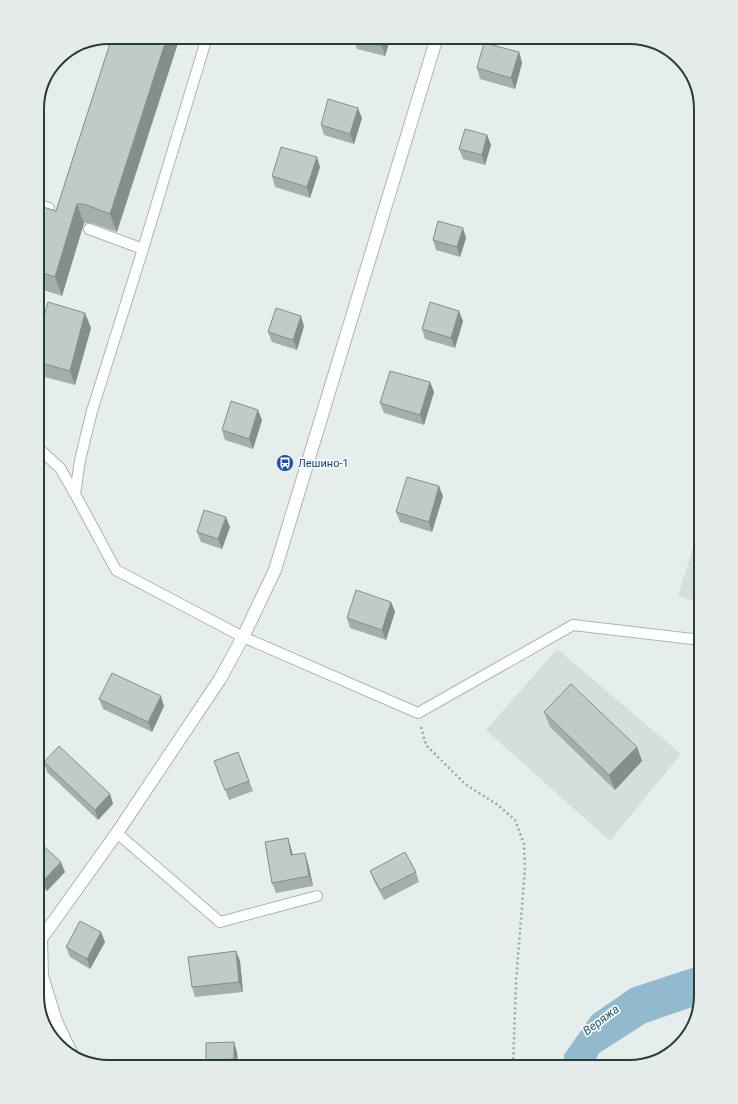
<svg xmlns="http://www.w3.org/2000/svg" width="738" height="1104" font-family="Roboto,sans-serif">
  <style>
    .built { fill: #d4dedb }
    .water { fill: #91bacf }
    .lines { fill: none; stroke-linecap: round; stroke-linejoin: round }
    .service-casing { stroke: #a8b6b4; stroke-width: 12 }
    .minor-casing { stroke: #a8b6b4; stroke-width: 14 }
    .path { stroke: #88afaa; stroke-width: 2.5; stroke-dasharray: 2 3; stroke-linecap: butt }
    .service { stroke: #fff; stroke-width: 10 }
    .minor { stroke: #fff; stroke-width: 12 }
    .wall { fill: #a3afac }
    .shaded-wall { fill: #858e8c }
    .building { fill: #becbc8; stroke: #858e8c }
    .labels { text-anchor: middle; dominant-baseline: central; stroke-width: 3.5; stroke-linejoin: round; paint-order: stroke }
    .transit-label { font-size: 11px; fill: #164399; stroke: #f6faf9; text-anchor: start }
    .water-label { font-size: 12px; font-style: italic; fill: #225a78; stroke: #f6faf9 }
    .rim { fill: none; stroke: #253f3d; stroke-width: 2 }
  </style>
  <rect width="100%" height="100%" fill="#e6eeec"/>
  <path class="built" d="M 701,522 L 701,603 L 678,596 Z
    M 557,649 L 681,754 L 610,841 L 486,730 Z"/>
  <path class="water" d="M 701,965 L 701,995 L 698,1005 L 646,1023 L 599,1053 L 592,1067 L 563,1067 L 564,1055 L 592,1015 L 631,988 Z"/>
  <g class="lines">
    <g class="service-casing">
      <path id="service" d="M 37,204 L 49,208
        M 89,229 L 143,249 L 92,411 L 80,460 L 75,494 L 116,570 L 243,637 L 418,713 L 573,625 L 701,640
        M 143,249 L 207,37
        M 37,447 L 60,468 L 75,494
        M 117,833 L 220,922 L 317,896"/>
    </g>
    <g class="minor-casing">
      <path id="minor" d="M 37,935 L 41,939 L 42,976 L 56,1021 L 73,1057
        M 37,941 L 41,939 L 117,833 L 220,679 L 243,637 L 275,570 L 437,37"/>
    </g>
    <path class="path" d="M 421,727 L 426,745 L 465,784 L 498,805 L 515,820 L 524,844 L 525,868 L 516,982 L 513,1067"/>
    <use href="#service" class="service"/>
    <use href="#minor" class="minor"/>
  </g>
  <path class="wall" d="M 112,37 L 117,232 L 91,223 L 84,223 L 62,296 L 37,288 L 37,205 L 56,211 Z
    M 391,37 L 385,56 L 357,49 L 353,38 Z
    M 519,52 L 522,63 L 515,89 L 480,79 L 477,68 Z
    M 362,118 L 354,144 L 324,135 L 321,125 Z
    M 487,135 L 491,145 L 485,165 L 463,159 L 459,149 Z
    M 320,167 L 310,198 L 275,187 L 272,176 Z
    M 466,238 L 460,257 L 436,250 L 433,240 Z
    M 85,313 L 91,328 L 75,385 L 37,375 L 37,341 Z
    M 463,321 L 455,348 L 425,339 L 422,329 Z
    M 304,326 L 297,350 L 272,342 L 268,332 Z
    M 430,382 L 434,392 L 424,425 L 384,413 L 380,403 Z
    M 262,420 L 253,449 L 225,440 L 222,430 Z
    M 443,496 L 432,532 L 400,522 L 396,512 Z
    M 230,527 L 222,549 L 201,542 L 197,532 Z
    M 391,602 L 395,612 L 386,640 L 350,628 L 347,618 Z
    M 99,699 L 164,706 L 152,732 L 103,709 Z
    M 544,712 L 637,747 L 642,761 L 615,790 L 550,727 Z
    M 238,752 L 253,791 L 229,800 L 214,761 Z
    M 44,762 L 110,794 L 113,804 L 98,820 L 47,772 Z
    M 288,838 L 291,848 L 293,855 L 308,863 L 313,886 L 276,893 L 272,883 Z
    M 37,840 L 65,872 L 47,891 L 37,881 Z
    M 370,871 L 416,872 L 419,882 L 384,900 L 374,881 Z
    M 101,932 L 105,942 L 90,969 L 70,957 L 66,947 Z
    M 236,951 L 240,961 L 243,992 L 195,997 L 192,987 Z
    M 237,1052 L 238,1067 L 209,1067 L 206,1060 Z"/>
  <path class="shaded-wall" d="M 167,37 L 180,37 L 117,232 L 110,214 Z
    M 384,37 L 391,37 L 385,56 L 382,46 Z
    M 519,52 L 522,63 L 515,89 L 511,78 Z
    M 358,108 L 362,118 L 354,144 L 350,134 Z
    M 487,135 L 491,145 L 485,165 L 482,155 Z
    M 317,157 L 320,167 L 310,198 L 307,187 Z
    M 77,204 L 84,223 L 62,296 L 55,277 Z
    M 463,228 L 466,238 L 460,257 L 457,247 Z
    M 459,311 L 463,321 L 455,348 L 451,338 Z
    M 85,313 L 91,328 L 75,385 L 70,371 Z
    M 301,316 L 304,326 L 297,350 L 293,340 Z
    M 430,382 L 434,392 L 424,425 L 420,415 Z
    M 258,410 L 262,420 L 253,449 L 249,439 Z
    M 439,486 L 443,496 L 432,532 L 429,522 Z
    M 226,517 L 230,527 L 222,549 L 218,539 Z
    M 391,602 L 395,612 L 386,640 L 382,630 Z
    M 161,696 L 164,706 L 152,732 L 148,722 Z
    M 637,747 L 642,761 L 615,790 L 609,775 Z
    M 110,794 L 113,804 L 98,820 L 95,810 Z
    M 288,838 L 291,848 L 295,865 L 291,855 Z
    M 305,853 L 308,863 L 313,886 L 309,876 Z
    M 61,862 L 65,872 L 47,891 L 43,881 Z
    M 101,932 L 105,942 L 90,969 L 87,959 Z
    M 236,951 L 240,961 L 243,992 L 239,982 Z
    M 234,1042 L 237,1052 L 238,1067 L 237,1067 L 234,1059 Z"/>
  <path class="building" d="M 112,37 L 167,37 L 110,214 L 84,204 L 77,204 L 55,277 L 37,271 L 37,205 L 56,211 Z
    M 354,37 L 384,37 L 382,46 L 353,38 Z
    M 484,43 L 519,52 L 511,78 L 477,68 Z
    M 328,99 L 358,108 L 350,134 L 321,125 Z
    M 465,129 L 487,135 L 482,155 L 459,149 Z
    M 281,147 L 317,157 L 307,187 L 272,176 Z
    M 438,221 L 463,228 L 457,247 L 433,240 Z
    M 48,302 L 85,313 L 70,371 L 37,362 L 37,341 Z
    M 430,302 L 459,311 L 451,338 L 422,329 Z
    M 276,308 L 301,316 L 293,340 L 268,332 Z
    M 390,371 L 430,382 L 420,415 L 380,403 Z
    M 231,401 L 258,410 L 249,439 L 222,430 Z
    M 407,477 L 439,486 L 429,522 L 396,512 Z
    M 204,510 L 226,517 L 218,539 L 197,532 Z
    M 356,590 L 391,602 L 382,630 L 347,618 Z
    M 112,673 L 161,696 L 148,722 L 99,699 Z
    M 571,684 L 637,747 L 609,775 L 544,712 Z
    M 59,746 L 110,794 L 95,810 L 44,762 Z
    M 238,752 L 249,781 L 225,790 L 214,761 Z
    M 288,838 L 291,855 L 305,853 L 309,876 L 272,883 L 265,842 Z
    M 37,840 L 61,862 L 43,881 L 37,875 Z
    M 405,852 L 416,872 L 380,890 L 370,871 Z
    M 80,921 L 101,932 L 87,959 L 66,947 Z
    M 236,951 L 239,982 L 192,987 L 188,957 Z
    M 234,1042 L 234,1059 L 206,1060 L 206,1043 Z"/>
  <defs>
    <g id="bus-disc" transform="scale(0.9)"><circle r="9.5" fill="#1a4fb4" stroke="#f6faf9"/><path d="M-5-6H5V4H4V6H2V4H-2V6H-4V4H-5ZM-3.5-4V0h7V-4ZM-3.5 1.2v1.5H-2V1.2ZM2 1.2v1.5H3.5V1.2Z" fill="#fff"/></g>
  </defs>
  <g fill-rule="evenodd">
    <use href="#bus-disc" x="285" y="463"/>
  </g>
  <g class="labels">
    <g class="transit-label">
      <text x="298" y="463">Лешино-1</text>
    </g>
    <g class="water-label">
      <text transform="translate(601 1020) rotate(-37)">Веряжа</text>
    </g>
  </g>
  <path d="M0 0H738V1104H0ZM109 44H629A65 65 0 0 1 694 109V995A65 65 0 0 1 629 1060H109A65 65 0 0 1 44 995V109A65 65 0 0 1 109 44Z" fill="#e5ebea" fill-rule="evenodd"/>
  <path class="rim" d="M109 44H629A65 65 0 0 1 694 109V995A65 65 0 0 1 629 1060H109A65 65 0 0 1 44 995V109A65 65 0 0 1 109 44Z"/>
</svg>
